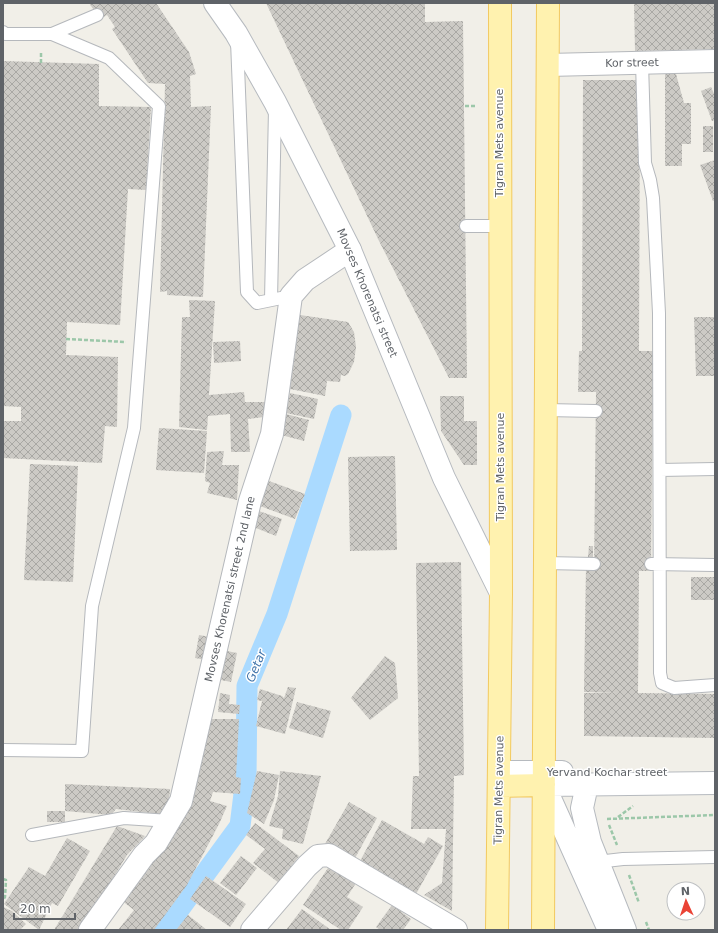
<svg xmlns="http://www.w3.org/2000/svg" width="718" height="933" font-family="'DejaVu Sans',sans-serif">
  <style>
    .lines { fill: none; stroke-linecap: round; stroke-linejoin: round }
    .canal { stroke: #aadaff; stroke-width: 21 }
    .building { fill: url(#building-cross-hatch) }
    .lane-casing { stroke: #b5b8bc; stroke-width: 14 }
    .street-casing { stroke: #b5b8bc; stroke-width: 24 }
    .secondary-casing { stroke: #b6babf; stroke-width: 24 }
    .primary-casing { stroke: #f2c960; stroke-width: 24 }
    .path { stroke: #9cc7a9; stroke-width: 2.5; stroke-dasharray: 4 2; stroke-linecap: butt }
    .lane { stroke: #fff; stroke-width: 12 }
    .street { stroke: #fff; stroke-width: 22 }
    .secondary { stroke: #fff; stroke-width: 22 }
    .primary { stroke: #fff2af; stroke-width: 22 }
    .labels { text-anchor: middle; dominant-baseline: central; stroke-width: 3; stroke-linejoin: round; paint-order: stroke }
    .street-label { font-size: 11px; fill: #5f6368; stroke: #fff }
    .water-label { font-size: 12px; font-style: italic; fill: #4174aa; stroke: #fff }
  </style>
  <defs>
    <pattern id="building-cross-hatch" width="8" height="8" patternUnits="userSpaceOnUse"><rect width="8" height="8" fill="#cccac5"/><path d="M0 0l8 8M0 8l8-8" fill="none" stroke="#a9a8a4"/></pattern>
  </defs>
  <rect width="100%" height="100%" fill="#f1efe8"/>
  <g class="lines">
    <path class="canal" d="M 164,930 L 240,826 L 246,778 L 247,686 L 277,614 L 341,415"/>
  </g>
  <path class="building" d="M 89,3 L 156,3 L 189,52 L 196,74 L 190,76 L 191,107 L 211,106 L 203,297 L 167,295 L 167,291 L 160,292 L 165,84 L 148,83 L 112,29 L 115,27 L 107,15 L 100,19 Z
    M 266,3 L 425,3 L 425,22 L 463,21 L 467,378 L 449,378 L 379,241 Z
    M 634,3 L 715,3 L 715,49 L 635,51 Z
    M 3,61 L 99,64 L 99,106 L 151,107 L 146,190 L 128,189 L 120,325 L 67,322 L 66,355 L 118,357 L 117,427 L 105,426 L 102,463 L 3,458 L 3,421 L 21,421 L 21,407 L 3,406 Z
    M 665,74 L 676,74 L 684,103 L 691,103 L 691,144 L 682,144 L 682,166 L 665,166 Z
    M 583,80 L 640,80 L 639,351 L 653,351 L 651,571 L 639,571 L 638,693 L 715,694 L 715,738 L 584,736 L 584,693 L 617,693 L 584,692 L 586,566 L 589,570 L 594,570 L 596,392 L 578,392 L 579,351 L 582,351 Z
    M 711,87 L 715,96 L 715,120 L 712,121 L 701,91 Z
    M 703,126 L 713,126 L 713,152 L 703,152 Z
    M 715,160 L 715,200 L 713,201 L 700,165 Z
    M 189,300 L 215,301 L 209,395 L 244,392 L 245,402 L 267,402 L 264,417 L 248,419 L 250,452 L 231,452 L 230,414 L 208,416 L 207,430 L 179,427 L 182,317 L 190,317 Z
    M 300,315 L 348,322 L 354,332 L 356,347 L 354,362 L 348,374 L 345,376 L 341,375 L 340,382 L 327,381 L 325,396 L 290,389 Z
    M 694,317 L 715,317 L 715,376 L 696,376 Z
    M 240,341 L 241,361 L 214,363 L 213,342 Z
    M 290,393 L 318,399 L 314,419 L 286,413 Z
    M 440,396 L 464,396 L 464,421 L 477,421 L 477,465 L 464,465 L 441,431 Z
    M 286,414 L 309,420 L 304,441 L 281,435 Z
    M 159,428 L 207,431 L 204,473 L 156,470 Z
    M 224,451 L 222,465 L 239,465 L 237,500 L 207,493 L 210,483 L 205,481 L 207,452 Z
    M 395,456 L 397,550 L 350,551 L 348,457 Z
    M 30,464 L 78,466 L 73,582 L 24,580 Z
    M 269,481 L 305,494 L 295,519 L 260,506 Z
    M 256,510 L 282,519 L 276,536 L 251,526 Z
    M 589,546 L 593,546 L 593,557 L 588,557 Z
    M 461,562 L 464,775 L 454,776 L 452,911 L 424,895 L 442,883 L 446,829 L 411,829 L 413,776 L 419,776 L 416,563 Z
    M 691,577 L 715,577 L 715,600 L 691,600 Z
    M 199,635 L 210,637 L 206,660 L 195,658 Z
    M 222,650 L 237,653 L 231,682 L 216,679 Z
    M 385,656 L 395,663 L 398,698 L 370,720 L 351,698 Z
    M 288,687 L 296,688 L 285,734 L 256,726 L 262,701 L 257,700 L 260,689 L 282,696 L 284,698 Z
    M 220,693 L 230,695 L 229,704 L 240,705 L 239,714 L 218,712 Z
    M 297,702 L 331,711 L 323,738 L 289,728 Z
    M 208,719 L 239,719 L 236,777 L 241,778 L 240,794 L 213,792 L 210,801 L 227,806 L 219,824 L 187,885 L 154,930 L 118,930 L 134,910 L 117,897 L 148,856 L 155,861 L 183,814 Z
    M 257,771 L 279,775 L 274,800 L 264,824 L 247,813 Z
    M 280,771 L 321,776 L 303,844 L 282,839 L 283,829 L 269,826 L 278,796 Z
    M 65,784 L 170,789 L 168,815 L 116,809 L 111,815 L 65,811 Z
    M 349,802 L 377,818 L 354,860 L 325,844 Z
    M 47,811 L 65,811 L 65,822 L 47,822 Z
    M 382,820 L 424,844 L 428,837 L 443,846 L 416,894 L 359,863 Z
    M 255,823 L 299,856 L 279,883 L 253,863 L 265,849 L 246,835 Z
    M 117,826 L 145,836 L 127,855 L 82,930 L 54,930 Z
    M 67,838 L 90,851 L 58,906 L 52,903 L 39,930 L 4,904 L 29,867 L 45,876 Z
    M 241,856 L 257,868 L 236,895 L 220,883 Z
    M 330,865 L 356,883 L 347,897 L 363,907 L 348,930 L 341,930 L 303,905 Z
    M 206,876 L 246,904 L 230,927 L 190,899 Z
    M 392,905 L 411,919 L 403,930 L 380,930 L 376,927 Z
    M 3,907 L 12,911 L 26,924 L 20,930 L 3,930 Z
    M 302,909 L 331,930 L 286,930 Z
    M 188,915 L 207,930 L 176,930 Z"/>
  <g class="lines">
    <g class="lane-casing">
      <path id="lane" d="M 3,32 L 5,34 L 52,34 L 97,15
        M 237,41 L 247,292 L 257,303 L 291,296
        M 642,63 L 645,163 L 650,180 L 653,198 L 659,313 L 660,673 L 662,683 L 674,688 L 715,685
        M 466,226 L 499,226
        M 271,300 L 275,109
        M 546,410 L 596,411
        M 660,470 L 715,469
        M 545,563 L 594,564
        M 651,564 L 715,565
        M 3,750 L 82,751 L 92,606 L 134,428 L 159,106 L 109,58 L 52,34
        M 32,835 L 124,818 L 170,821
        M 597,862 L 623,859 L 715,857"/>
    </g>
    <g class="street-casing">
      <path id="street" d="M 548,65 L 715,61
        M 90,930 L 144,855 L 156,843 L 181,801 L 250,501 L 272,434 L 291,296 L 305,280 L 350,250
        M 252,930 L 307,866 L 318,856 L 329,855 L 456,930"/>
    </g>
    <g class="secondary-casing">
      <path id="secondary" d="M 215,3 L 236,33 L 275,102 L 350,250 L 444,478 L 501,593
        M 499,772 L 562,772
        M 587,785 L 582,808 L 590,842 L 625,930
        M 609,930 L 544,785 L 715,783"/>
    </g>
    <g class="primary-casing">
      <path id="primary" d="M 499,786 L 544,785
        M 497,930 L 501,593 L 500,3
        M 543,930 L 548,3"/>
    </g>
    <path class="path" d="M 41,63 L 41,51
      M 465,106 L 476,106
      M 66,339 L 126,342
      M 618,817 L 633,806
      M 607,819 L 715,815
      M 609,825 L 617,845
      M 629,875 L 639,903
      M 3,879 L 6,880 L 5,897 L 3,900
      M 646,922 L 649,930"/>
    <use href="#lane" class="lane"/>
    <use href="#street" class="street"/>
    <use href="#secondary" class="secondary"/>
    <use href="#primary" class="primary"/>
  </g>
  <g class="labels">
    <g class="street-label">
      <text transform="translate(632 63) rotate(-1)">Kor street</text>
      <text transform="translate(499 143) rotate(-90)">Tigran Mets avenue</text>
      <text transform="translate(367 293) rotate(67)">Movses Khorenatsi street</text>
      <text transform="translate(500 467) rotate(-90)">Tigran Mets avenue</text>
      <text transform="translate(230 589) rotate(-77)">Movses Khorenatsi street 2nd lane</text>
      <text x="607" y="772">Yervand Kochar street</text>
      <text transform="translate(499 790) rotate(-89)">Tigran Mets avenue</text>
    </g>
    <g class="water-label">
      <text transform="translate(256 666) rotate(-68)">Getar</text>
    </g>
  </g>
  <rect width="718" height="933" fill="none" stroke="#5f6368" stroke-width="8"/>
  <g transform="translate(686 901) rotate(357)"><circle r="19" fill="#ffffff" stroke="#bfc1c3"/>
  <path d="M0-3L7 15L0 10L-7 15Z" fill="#ea4335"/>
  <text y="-6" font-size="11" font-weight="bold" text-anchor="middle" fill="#5f6368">N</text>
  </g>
  <path d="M14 913v6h61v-6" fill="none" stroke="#5f6368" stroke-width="2"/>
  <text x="20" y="913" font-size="12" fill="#5f6368" stroke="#ffffff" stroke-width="3" paint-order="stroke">20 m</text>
</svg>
